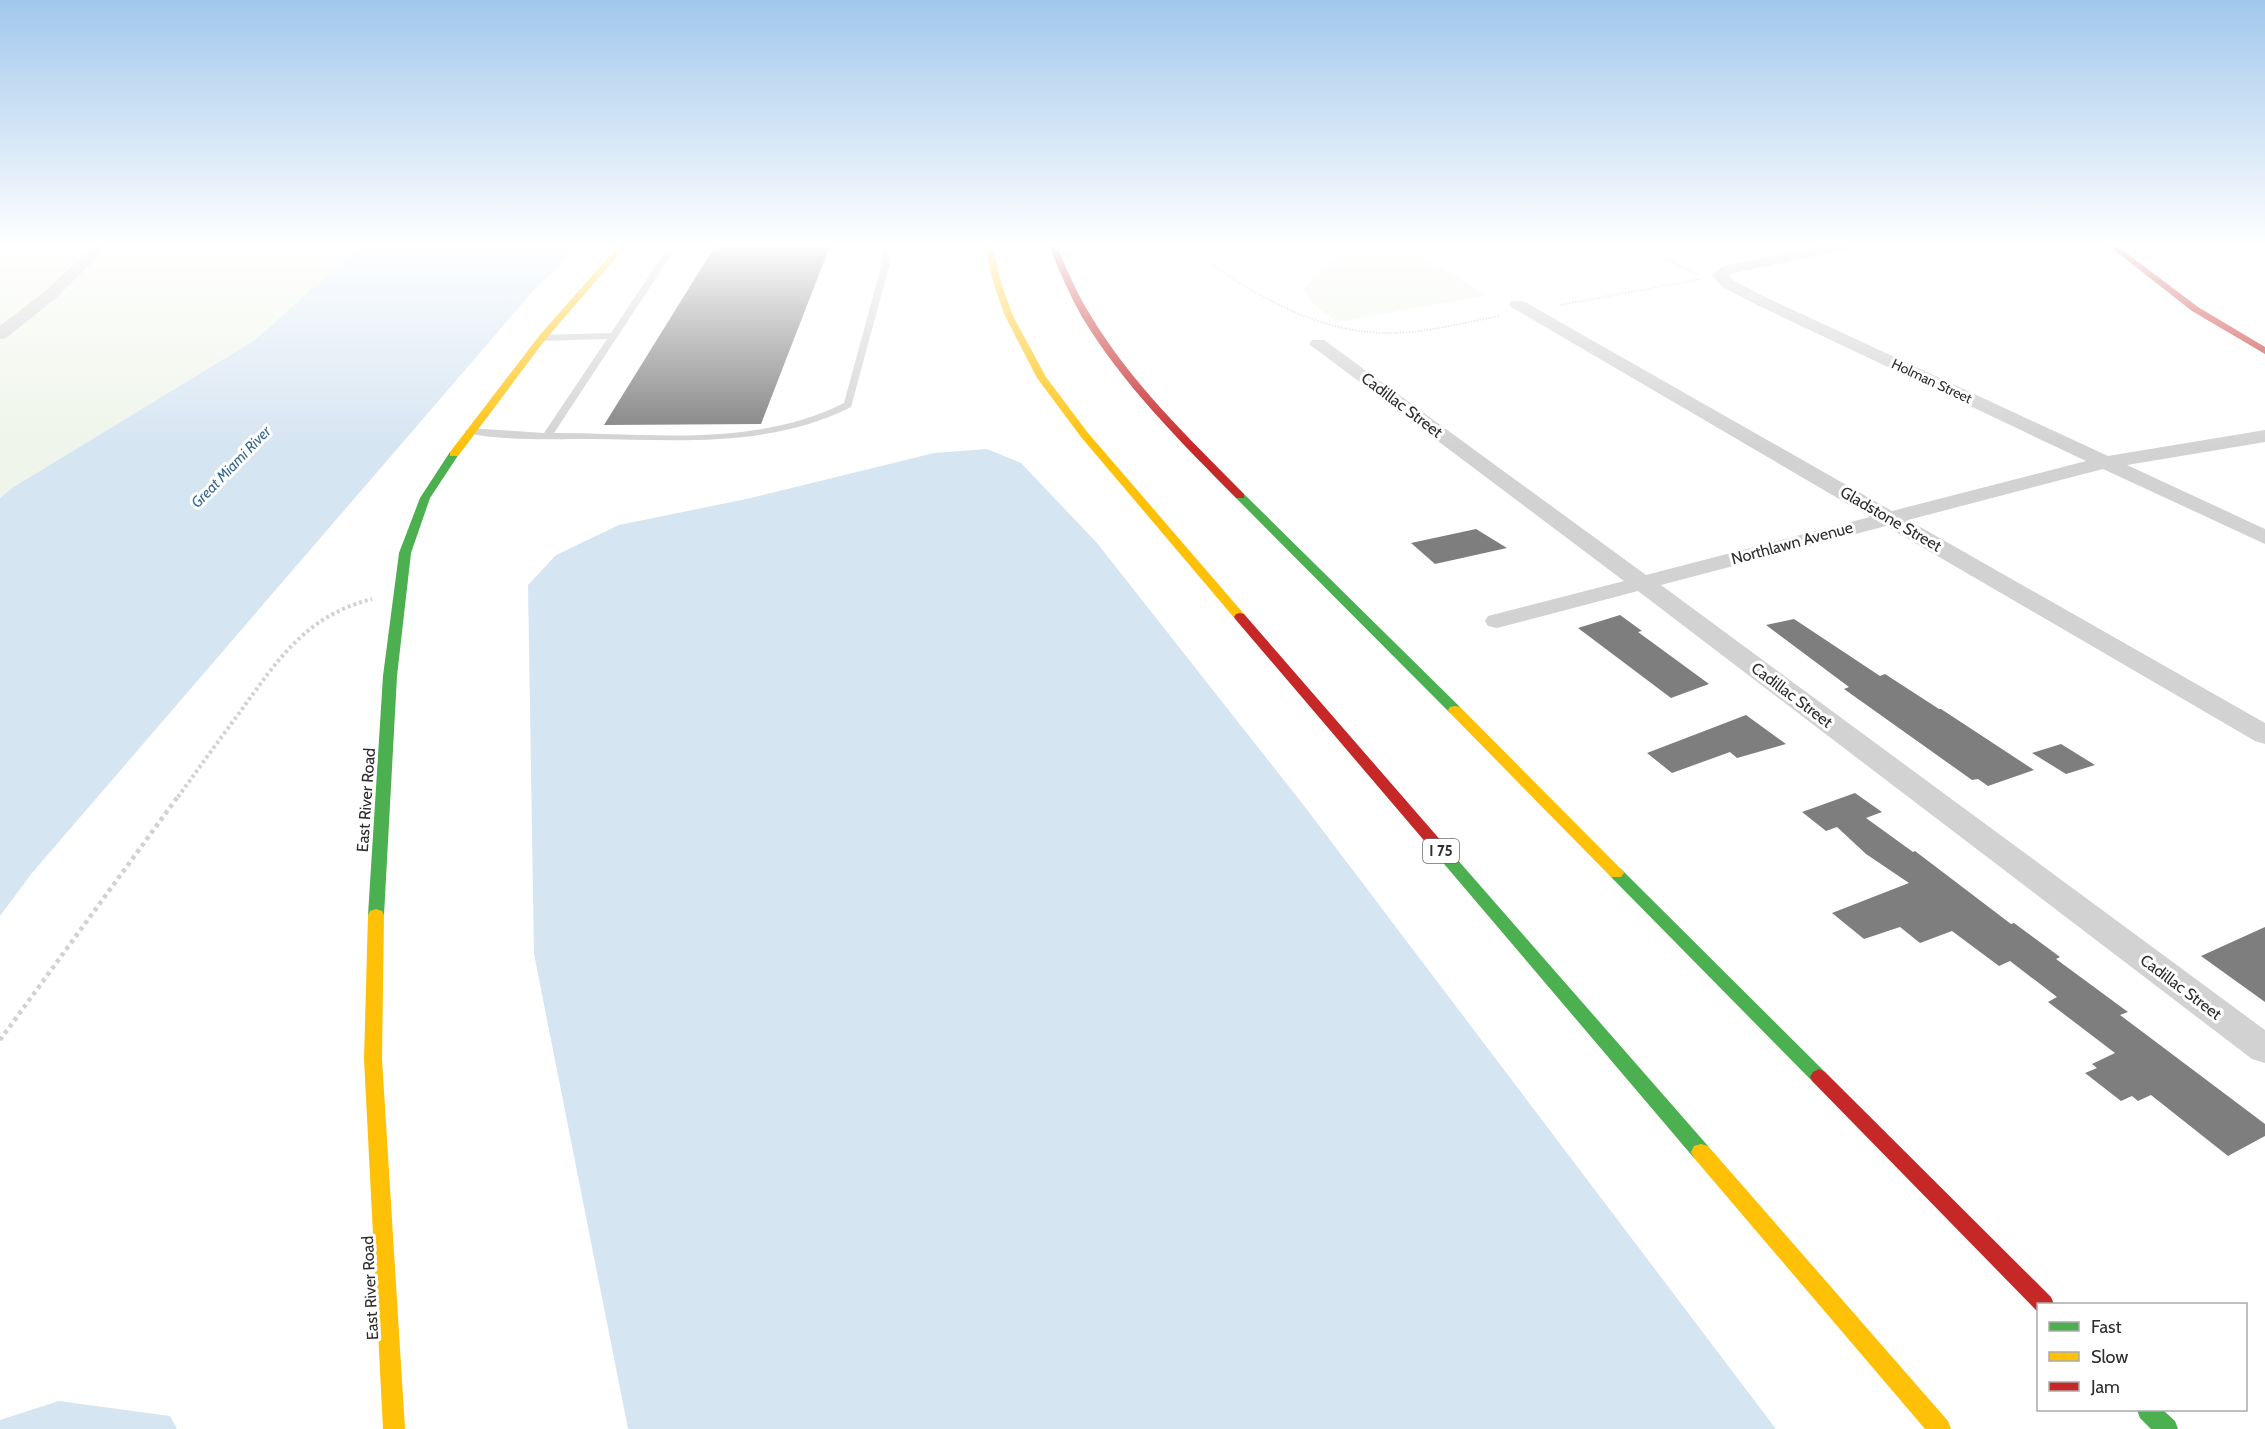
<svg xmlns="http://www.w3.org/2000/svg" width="2265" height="1429" font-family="Cabin,sans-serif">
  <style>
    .green { fill: #eff5ea }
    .water { fill: #d6e5f2 }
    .building { fill: #7e7e7e }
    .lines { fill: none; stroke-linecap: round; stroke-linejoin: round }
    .path-far2 { stroke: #d2d2d2; stroke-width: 2; stroke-dasharray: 1.5 1.5; stroke-linecap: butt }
    .path-far1 { stroke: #d2d2d2; stroke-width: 4; stroke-dasharray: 3 3; stroke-linecap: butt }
    .path { stroke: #d2d2d2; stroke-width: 4.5; stroke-dasharray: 4 4; stroke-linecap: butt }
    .lane { fill: #d2d2d2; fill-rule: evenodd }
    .street { fill: #d2d2d2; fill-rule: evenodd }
    .fast { fill: #4caf50; fill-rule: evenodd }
    .slow { fill: #ffc107; fill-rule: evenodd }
    .jam { fill: #c62828; fill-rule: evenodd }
    .labels { text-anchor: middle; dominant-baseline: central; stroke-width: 6; stroke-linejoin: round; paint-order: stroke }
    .far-street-label { font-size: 14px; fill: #2d2d2d; stroke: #fff }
    .far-water-label { font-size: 15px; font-style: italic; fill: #366894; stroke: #fff }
    .shield { fill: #fff; stroke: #6c6c6c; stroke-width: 1.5 }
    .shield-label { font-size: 15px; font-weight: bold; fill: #2d2d2d }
    .street-label { font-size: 16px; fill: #2d2d2d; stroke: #fff }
  </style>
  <rect width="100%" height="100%" fill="#fff"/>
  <path class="green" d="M 0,246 L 360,246 L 255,340 L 12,488 L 0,498 Z
    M 1380,246 L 1403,246 L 1487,295 L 1337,322 L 1314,305 L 1304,289 C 1331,257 1339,254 1380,246 Z"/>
  <path class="water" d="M 360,246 L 580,246 L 533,291 L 32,873 L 0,916 L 0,498 L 12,488 L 255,340 Z
    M 987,449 L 1021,463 L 1097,543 L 1305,807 L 1776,1429 L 628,1429 L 534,954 L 528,585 L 556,555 L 619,525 L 751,498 L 934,453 Z
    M 59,1401 L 170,1416 L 177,1429 L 0,1429 L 0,1420 Z"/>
  <path class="building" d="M 715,246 L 830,246 L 761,424 L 604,425 Z
    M 1476,529 L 1507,548 L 1435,564 L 1411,543 Z
    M 1620,615 L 1642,631 L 1638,632 L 1709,684 L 1671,698 L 1578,628 Z
    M 1794,619 L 1880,676 L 1885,674 L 1939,709 L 1941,709 L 2034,770 L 1988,786 L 1978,779 L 1972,780 L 1844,689 L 1849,687 L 1766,625 Z
    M 1746,715 L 1786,744 L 1737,758 L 1730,752 L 1672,773 L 1647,753 Z
    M 2061,744 L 2095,765 L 2066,774 L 2032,753 Z
    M 1855,793 L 1882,812 L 1866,818 L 1913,852 L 1915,851 L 2011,924 L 2014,923 L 2060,957 L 2056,959 L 2128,1012 L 2120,1015 L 2265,1124 L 2265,1136 L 2228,1156 L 2151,1095 L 2138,1101 L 2132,1096 L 2121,1101 L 2085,1073 L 2097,1068 L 2092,1064 L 2115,1053 L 2048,1002 L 2057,997 L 2010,961 L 1999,966 L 1952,931 L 1920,943 L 1900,927 L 1864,939 L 1832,913 L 1909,883 L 1866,854 L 1837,827 L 1826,831 L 1802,812 Z
    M 2265,927 L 2265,1002 L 2201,956 Z"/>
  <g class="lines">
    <path class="path-far2" d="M 1188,246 C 1245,292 1321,336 1396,333 C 1431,332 1465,322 1500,316
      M 1637,246 L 1698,274
      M 1560,305 L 1701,279"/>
    <path class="path-far1" d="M 178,797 C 199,768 219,740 240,712 C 278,660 305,616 372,599"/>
    <path class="path" d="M 0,1040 L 179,795"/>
    <path class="lane" d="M 669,246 L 677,246 L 554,433 C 650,433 755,448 844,403 L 882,263 L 884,246 L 892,246 L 890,263 L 851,407 C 770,448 679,440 590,439 C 553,439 503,441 467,433 L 465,431 L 470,428 L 544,433 L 607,339 L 542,341 L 538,338 L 542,335 L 611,333 Z"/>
    <path class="street" d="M 94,246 L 109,246 L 56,298 L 6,338 L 0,339 L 0,326 L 44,292 Z
      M 1823,246 L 1852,246 L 1845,250 L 1733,273 L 1729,276 L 1734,281 L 1767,298 L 2108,456 L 2265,430 L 2265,442 L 2127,465 L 2265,529 L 2265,544 L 2103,469 L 1908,520 L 2265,723 L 2265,744 L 2255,741 L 1886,526 L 1661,585 L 2265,1030 L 2265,1063 L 2252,1059 L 1638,591 L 1497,628 L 1488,626 L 1485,621 L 1488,616 L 1624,581 L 1309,344 L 1312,340 L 1324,340 L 1646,575 L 1870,517 L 1511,307 L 1509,304 L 1511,301 L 1523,301 L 1892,511 L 2086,461 L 1755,304 L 1722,287 L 1712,275 L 1723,266 Z"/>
    <path class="fast" d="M 454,451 L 459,454 L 430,498 L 411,553 L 397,676 L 384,915 L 382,919 L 376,921 L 370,919 L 368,915 L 383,676 L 399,553 L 420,498 L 450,452 Z
      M 1240,493 L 1244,494 L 1460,707 L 1462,710 L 1460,713 L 1450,713 L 1236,498 L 1235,496 Z
      M 1444,849 L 1449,850 L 1708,1146 L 1711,1152 L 1708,1158 L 1701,1160 L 1694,1158 L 1439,858 L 1436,854 L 1439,850 Z
      M 1616,867 L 1621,869 L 1825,1072 L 1828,1077 L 1825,1082 L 1819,1085 L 1813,1082 L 1611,877 L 1608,873 L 1611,869 Z
      M 2137,1410 L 2163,1410 L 2175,1421 L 2178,1429 L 2151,1429 L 2140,1418 Z"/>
    <path class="slow" d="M 618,246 L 626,246 L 545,340 L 458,456 L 450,456 L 450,452 L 539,336 Z
      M 985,246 L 993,246 L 1001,282 L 1013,316 L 1046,377 L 1088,433 L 1244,614 L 1246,617 L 1244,620 L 1236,620 L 1081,437 L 1037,378 L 1005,316 L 993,282 Z
      M 1455,706 L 1460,707 L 1621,869 L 1624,873 L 1621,877 L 1611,877 L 1450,713 L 1448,710 L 1450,707 Z
      M 376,909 L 382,911 L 384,915 L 382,1059 L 405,1429 L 383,1429 L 364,1059 L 368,915 L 370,911 Z
      M 1701,1144 L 1708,1146 L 1948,1421 L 1951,1429 L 1925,1429 L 1694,1158 L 1691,1152 L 1694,1146 Z"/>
    <path class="jam" d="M 1049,246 L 1057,246 C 1067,270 1077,294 1091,316 C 1131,383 1189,438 1244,494 L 1244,498 L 1236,498 C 1181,442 1123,385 1082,317 C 1069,294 1059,270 1049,246 Z
      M 2109,246 L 2117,246 L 2198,307 L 2265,347 L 2265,354 L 2192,311 Z
      M 1240,613 L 1244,614 L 1449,850 L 1452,854 L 1449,858 L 1439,858 L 1236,620 L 1234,617 L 1236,614 Z
      M 1819,1069 L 1825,1072 L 2051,1297 L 2054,1304 L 2038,1304 L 2038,1312 L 2037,1311 L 1813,1082 L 1810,1077 L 1813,1072 Z"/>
  </g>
  <linearGradient id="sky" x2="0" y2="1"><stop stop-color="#a1c8ec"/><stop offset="0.55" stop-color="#fff"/><stop offset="1" stop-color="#fff" stop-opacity="0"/></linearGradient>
  <rect width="2265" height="446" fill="url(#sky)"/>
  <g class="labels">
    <g class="far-street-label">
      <text transform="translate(1932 381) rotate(25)">Holman Street</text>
    </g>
    <g class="far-water-label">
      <text transform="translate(231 467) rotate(-46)">Great Miami River</text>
    </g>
    <rect class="shield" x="1423" y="839" width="36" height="24" rx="4.5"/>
    <g class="shield-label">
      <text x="1441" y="851">I 75</text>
    </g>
    <g class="street-label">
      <text transform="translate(1402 405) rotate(37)">Cadillac Street</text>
      <text transform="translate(1891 519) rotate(30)">Gladstone Street</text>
      <text transform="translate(1792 543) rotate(-15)">Northlawn Avenue</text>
      <text transform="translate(1792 695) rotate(37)">Cadillac Street</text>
      <text transform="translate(366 800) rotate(-86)">East River Road</text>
      <text transform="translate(2181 987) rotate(37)">Cadillac Street</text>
      <text transform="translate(370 1288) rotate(-93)">East River Road</text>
    </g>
  </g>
  <rect x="2037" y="1303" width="210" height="108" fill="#ffffff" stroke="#ababab" stroke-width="1.5"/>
  <rect x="2049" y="1322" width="30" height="9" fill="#4caf50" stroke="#ababab" stroke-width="1.5"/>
  <text x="2091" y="1333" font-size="18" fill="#2d2d2d">Fast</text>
  <rect x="2049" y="1352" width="30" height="9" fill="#ffc107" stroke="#ababab" stroke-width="1.5"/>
  <text x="2091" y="1363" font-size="18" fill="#2d2d2d">Slow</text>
  <rect x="2049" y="1382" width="30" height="9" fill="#c62828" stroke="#ababab" stroke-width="1.5"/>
  <text x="2091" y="1393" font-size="18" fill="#2d2d2d">Jam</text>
</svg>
